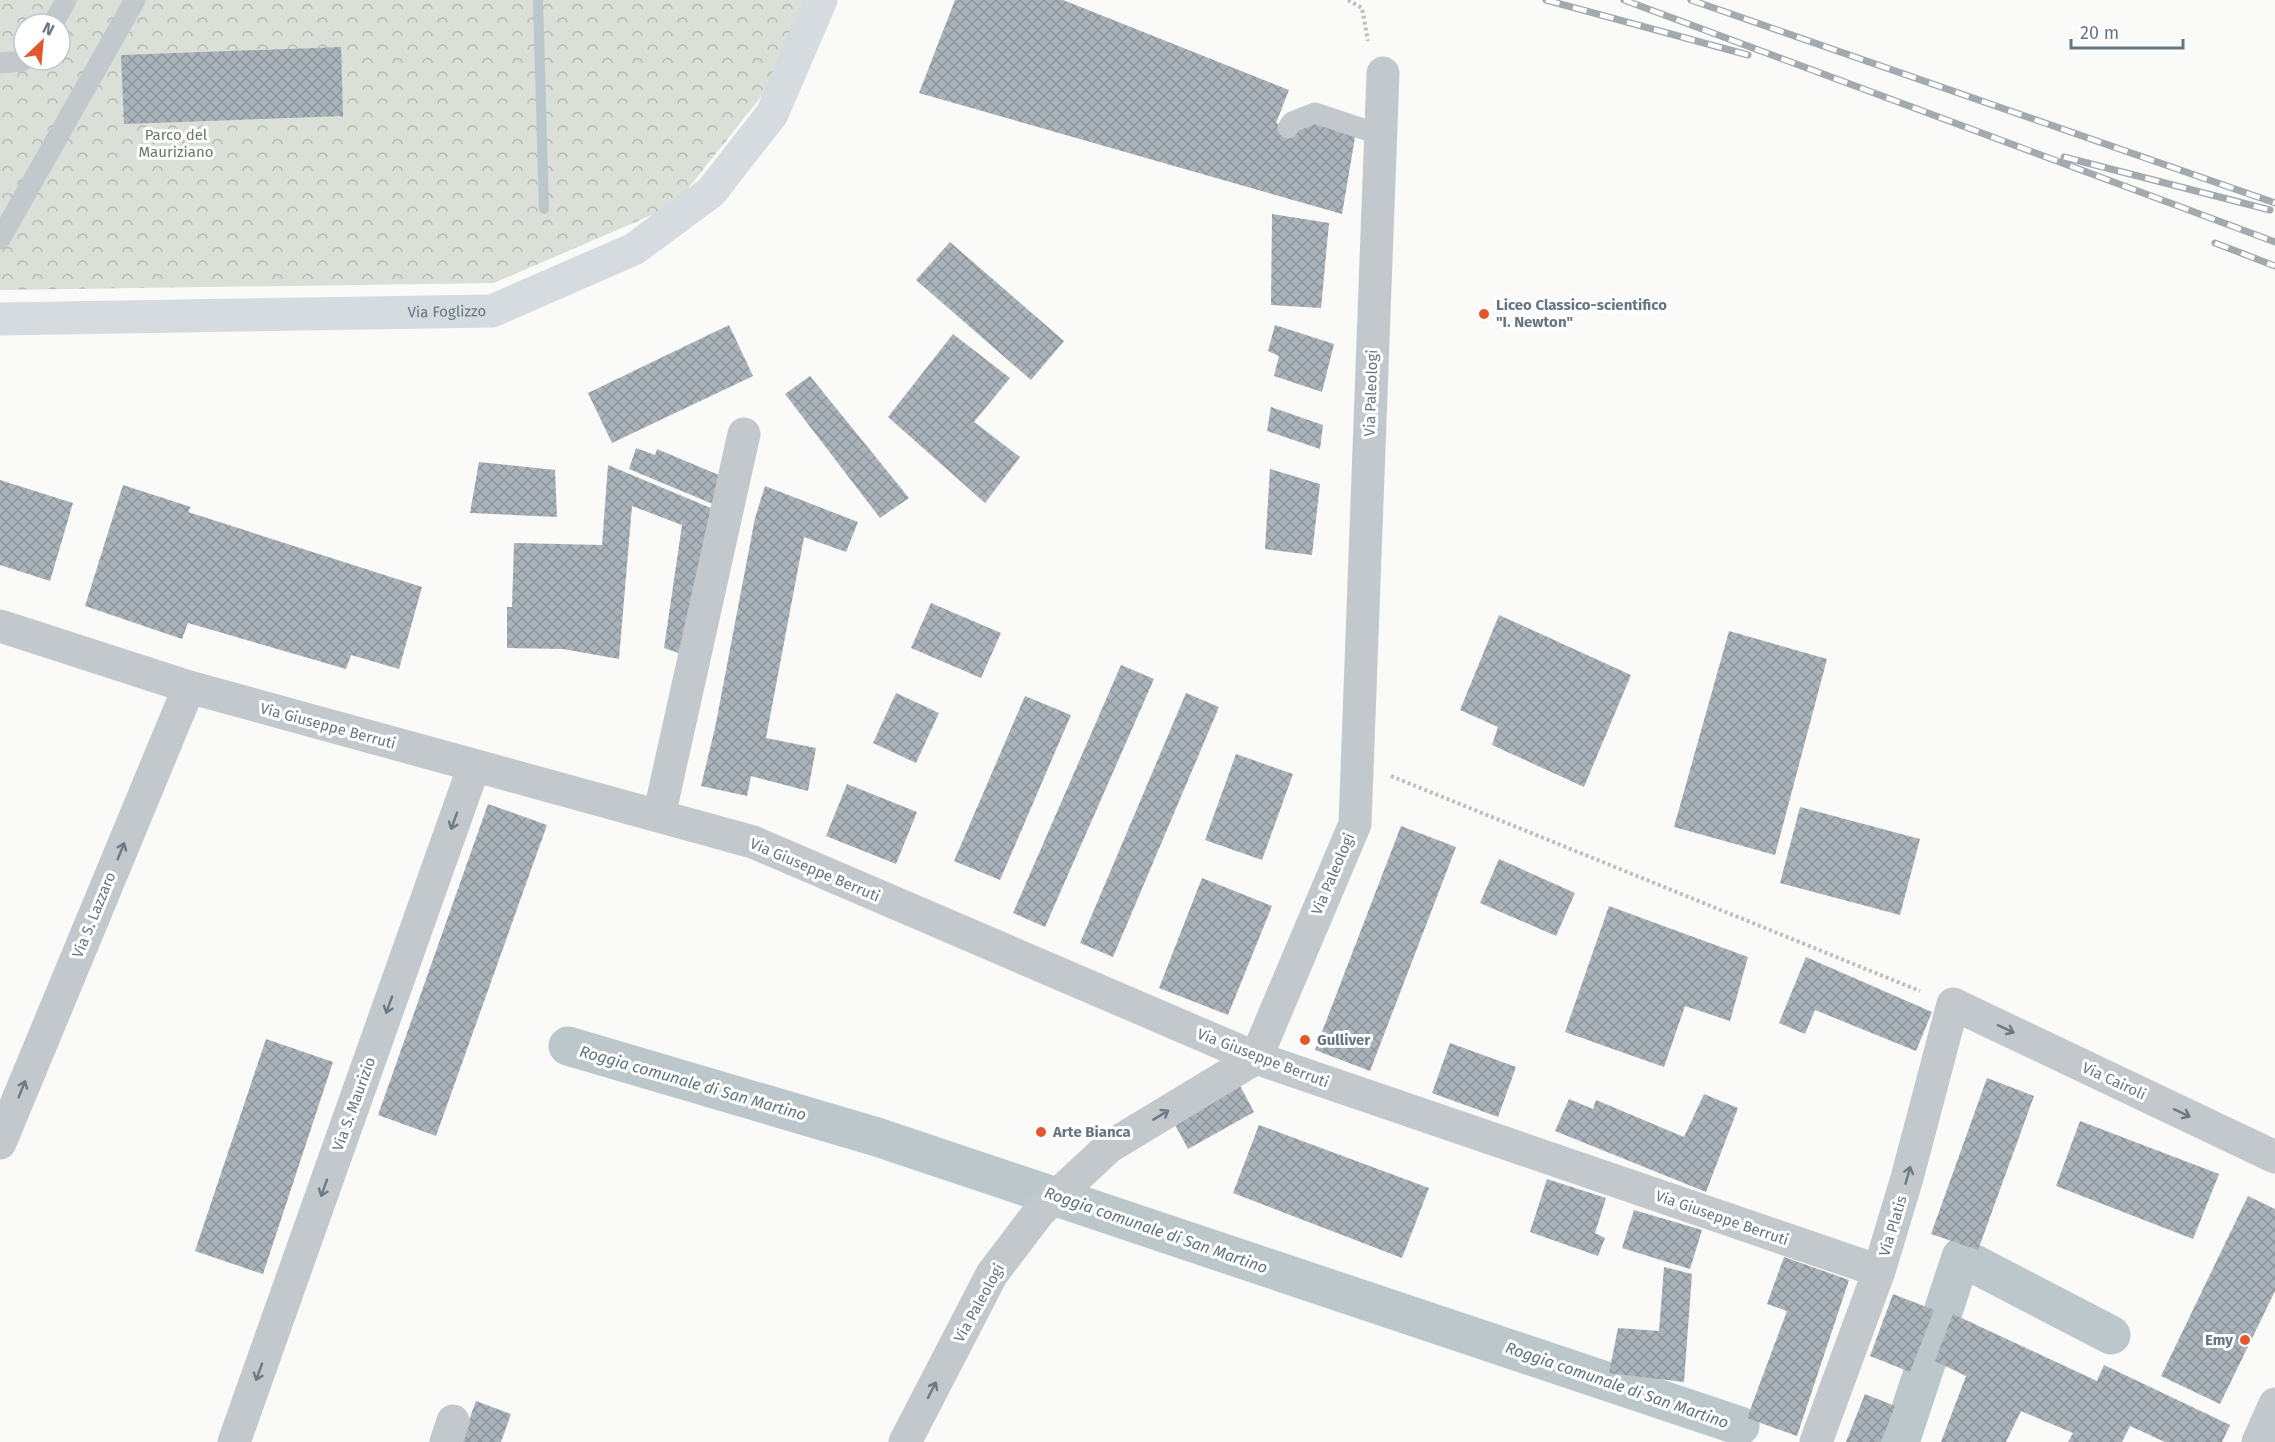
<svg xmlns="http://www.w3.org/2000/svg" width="2275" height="1442" font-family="'Fira Sans',sans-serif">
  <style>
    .forest { fill: url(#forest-crowns); fill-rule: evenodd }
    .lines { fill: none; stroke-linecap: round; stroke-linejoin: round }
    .stream { stroke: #bbc7cb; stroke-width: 10 }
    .canal { stroke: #bbc7cb; stroke-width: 39 }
    .building { fill: url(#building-cross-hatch) }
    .path { stroke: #bbbfc2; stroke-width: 4; stroke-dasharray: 3 3; stroke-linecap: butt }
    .service { stroke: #c3c8cc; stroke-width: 21 }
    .minor { stroke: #c3c8cc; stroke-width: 33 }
    .secondary { stroke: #d6dbdf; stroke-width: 33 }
    .rail-casing { stroke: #a2aab0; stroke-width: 7 }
    .rail { stroke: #fff; stroke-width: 4.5; stroke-dasharray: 14; stroke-linecap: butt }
    .oneway { stroke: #6a7a87 }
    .poi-dot { fill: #e4572e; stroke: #fff; stroke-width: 2 }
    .labels { text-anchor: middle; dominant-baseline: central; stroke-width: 6; stroke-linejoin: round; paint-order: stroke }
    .park-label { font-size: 15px; fill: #687a64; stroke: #fff }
    .poi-label { font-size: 15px; font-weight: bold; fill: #657683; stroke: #fff; text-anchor: start }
    .street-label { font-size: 15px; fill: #657683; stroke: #fff }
    .water-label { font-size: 16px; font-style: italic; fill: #60757c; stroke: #fff }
  </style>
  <defs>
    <pattern id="forest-crowns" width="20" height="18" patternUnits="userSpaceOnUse" patternTransform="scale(1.5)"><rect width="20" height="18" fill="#dadfd7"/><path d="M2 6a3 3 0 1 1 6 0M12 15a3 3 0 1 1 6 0" fill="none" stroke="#b4b9b4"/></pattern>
    <pattern id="building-cross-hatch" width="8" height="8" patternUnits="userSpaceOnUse" patternTransform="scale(1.5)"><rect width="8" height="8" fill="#aab3b9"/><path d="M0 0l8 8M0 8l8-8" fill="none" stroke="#8e969c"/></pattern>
  </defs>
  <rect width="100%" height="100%" fill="#fafaf8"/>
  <path class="forest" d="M 0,0 L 803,0 L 779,74 L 675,205 L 494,283 L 0,290 ZM 24,24 L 60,24 L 60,60 L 24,60 Z"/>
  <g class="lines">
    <path class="stream" d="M 538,0 L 544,209"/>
    <path class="canal" d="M 568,1046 L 877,1137 L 1740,1426
      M 1900,1442 L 1961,1257 L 2111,1335"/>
  </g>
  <path class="building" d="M 955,0 L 1063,0 L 1289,90 L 1276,123 L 1285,126 L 1358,120 L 1342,214 L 919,93 Z
    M 341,47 L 343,116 L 124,124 L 121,55 Z
    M 1272,214 L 1329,223 L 1321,308 L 1271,305 Z
    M 950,242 L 1064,341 L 1031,380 L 916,280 Z
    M 729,325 L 753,376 L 612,443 L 588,393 Z
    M 1275,325 L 1334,344 L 1322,392 L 1274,376 L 1279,356 L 1268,351 Z
    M 953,334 L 1010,378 L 974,422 L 1020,457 L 985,503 L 888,417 Z
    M 810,376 L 909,498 L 880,518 L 785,394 Z
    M 1271,407 L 1323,425 L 1320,449 L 1267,431 Z
    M 636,448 L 655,455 L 657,449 L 726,478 L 720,507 L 629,469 Z
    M 479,462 L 555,470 L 557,517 L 470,513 Z
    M 608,465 L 718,511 L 690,657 L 664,648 L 682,525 L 632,506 L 619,659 L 563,649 L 507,648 L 507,607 L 512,607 L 514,543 L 602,545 Z
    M 1270,469 L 1320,484 L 1312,555 L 1265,549 Z
    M 0,480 L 73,503 L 50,581 L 0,565 Z
    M 123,485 L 191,507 L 188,512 L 422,587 L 399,669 L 351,655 L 346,669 L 188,623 L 182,639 L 85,606 Z
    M 765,486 L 858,522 L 846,552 L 804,537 L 766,738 L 816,748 L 808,791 L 751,776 L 747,796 L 701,786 L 715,728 L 755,518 Z
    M 931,603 L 1001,633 L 981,678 L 911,648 Z
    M 1499,615 L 1631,675 L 1584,787 L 1492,745 L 1498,727 L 1460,710 Z
    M 1729,631 L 1827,659 L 1775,855 L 1674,827 Z
    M 1121,665 L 1154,679 L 1045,927 L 1013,913 Z
    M 896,693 L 939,713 L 916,763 L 873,743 Z
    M 1186,693 L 1219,707 L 1113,957 L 1080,943 Z
    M 1025,696 L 1071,715 L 1000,880 L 954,861 Z
    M 1236,754 L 1293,774 L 1262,860 L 1205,840 Z
    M 847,784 L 917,812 L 896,864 L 826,836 Z
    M 488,804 L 547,825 L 436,1136 L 378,1115 Z
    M 1800,807 L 1920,839 L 1900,915 L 1780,883 Z
    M 1401,826 L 1456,847 L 1370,1071 L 1315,1050 Z
    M 1499,859 L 1575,893 L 1556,936 L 1480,903 Z
    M 1202,878 L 1272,906 L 1228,1015 L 1159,988 Z
    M 1609,906 L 1748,957 L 1730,1021 L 1685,1006 L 1664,1067 L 1565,1032 Z
    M 1806,957 L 1932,1012 L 1916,1051 L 1815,1010 L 1805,1034 L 1779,1023 Z
    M 266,1039 L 333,1062 L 263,1274 L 195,1251 Z
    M 1450,1043 L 1516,1067 L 1498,1117 L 1432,1093 Z
    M 1987,1078 L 2034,1096 L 1978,1250 L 1931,1234 Z
    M 1238,1082 L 1254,1112 L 1188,1149 L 1172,1119 Z
    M 1704,1094 L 1738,1108 L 1706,1192 L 1555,1131 L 1569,1099 L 1593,1109 L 1596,1100 L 1684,1137 Z
    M 2080,1121 L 2219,1174 L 2193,1239 L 2056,1186 Z
    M 1259,1125 L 1429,1188 L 1402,1258 L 1233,1193 Z
    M 1547,1179 L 1606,1198 L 1595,1233 L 1605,1238 L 1598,1256 L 1530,1232 Z
    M 2248,1196 L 2275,1209 L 2275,1291 L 2220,1404 L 2161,1376 Z
    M 1634,1210 L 1702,1230 L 1690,1269 L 1622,1248 Z
    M 1784,1257 L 1849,1280 L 1797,1436 L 1747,1418 L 1787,1311 L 1767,1304 Z
    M 1664,1267 L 1692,1274 L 1684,1382 L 1609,1373 L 1618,1328 L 1659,1331 Z
    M 1893,1294 L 1934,1310 L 1910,1372 L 1870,1356 Z
    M 1953,1314 L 2097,1381 L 2104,1365 L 2230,1425 L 2222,1442 L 2165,1442 L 2130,1426 L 2122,1442 L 2068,1442 L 2073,1433 L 2021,1411 L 2006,1442 L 1941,1442 L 1966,1376 L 1935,1361 Z
    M 1865,1394 L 1895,1406 L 1881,1442 L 1846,1442 Z
    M 476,1401 L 511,1414 L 501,1442 L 461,1442 Z"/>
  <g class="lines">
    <path class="path" d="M 1348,0 L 1362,8 L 1368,41
      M 1391,776 L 1920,991"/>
    <path class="service" d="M 53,24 L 66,0
      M 0,63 L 22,61 L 24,58
      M 1288,128 L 1292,122 L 1315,113 L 1381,135
      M 0,239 L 135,0"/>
    <path class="minor" d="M 0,626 L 189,687 L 753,842 L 1256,1058 L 1879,1271
      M 659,816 L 744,434
      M 0,1143 L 189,687
      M 234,1442 L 474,766
      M 446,1442 L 453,1421
      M 905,1442 L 992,1274 L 1039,1212 L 1109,1147 L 1256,1058 L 1355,824 L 1383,73
      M 1816,1442 L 1879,1271 L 1907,1178 L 1953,1004 L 2275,1157
      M 2258,1442 L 2275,1404"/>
    <path class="secondary" id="s1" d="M 0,319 L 492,311 L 634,249 L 711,192 L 772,114 L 821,0"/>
    <g class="rail-casing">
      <path id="rail" d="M 1546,0 L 1748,55
        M 1624,0 L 2275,242
        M 1691,0 L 2275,203
        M 2064,157 L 2270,210
        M 2215,243 L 2275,266"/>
    </g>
    <use href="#rail" class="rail"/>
  </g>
  <defs><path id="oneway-shaft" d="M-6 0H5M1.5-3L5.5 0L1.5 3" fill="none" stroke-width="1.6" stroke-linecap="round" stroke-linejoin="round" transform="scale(1.5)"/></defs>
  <g class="oneway">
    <use href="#oneway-shaft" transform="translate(454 821) rotate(110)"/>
    <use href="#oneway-shaft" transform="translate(121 851) rotate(-68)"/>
    <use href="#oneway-shaft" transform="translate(389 1005) rotate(110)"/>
    <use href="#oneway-shaft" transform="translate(2006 1029) rotate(25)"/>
    <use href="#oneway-shaft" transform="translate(22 1089) rotate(-68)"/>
    <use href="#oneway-shaft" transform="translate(2182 1113) rotate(25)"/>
    <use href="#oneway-shaft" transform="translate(1161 1115) rotate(-31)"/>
    <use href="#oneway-shaft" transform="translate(1908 1175) rotate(-74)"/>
    <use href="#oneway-shaft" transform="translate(324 1188) rotate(110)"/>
    <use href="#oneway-shaft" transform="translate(259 1372) rotate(110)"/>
    <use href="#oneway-shaft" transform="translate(932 1390) rotate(-63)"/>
  </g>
  <g class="poi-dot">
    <circle cx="1484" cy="314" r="6"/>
    <circle cx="1305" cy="1040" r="6"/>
    <circle cx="1041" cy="1132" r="6"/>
    <circle cx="2245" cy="1340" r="6"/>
  </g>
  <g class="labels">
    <g class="park-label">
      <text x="176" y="135">Parco del<tspan x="176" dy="17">Mauriziano</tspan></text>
    </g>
    <g class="poi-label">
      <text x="1496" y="305">Liceo Classico-scientifico<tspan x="1496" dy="17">"I. Newton"</tspan></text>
      <text x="1317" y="1040">Gulliver</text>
      <text x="1053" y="1132">Arte Bianca</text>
      <text x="2233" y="1340" text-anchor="end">Emy</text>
    </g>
    <g class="street-label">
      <text stroke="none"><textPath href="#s1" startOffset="447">Via Foglizzo</textPath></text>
      <text transform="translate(1371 393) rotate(-88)">Via Paleologi</text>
      <text transform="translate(328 726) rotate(15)">Via Giuseppe Berruti</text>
      <text transform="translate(815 870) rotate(23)">Via Giuseppe Berruti</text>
      <text transform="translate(1333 874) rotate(-67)">Via Paleologi</text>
      <text transform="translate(94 915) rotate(-68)">Via S. Lazzaro</text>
      <text transform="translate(1263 1058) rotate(21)">Via Giuseppe Berruti</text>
      <text transform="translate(2114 1081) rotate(25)">Via Cairoli</text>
      <text transform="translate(354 1104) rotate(-70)">Via S. Maurizio</text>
      <text transform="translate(1722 1218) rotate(19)">Via Giuseppe Berruti</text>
      <text transform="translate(1893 1226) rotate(-73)">Via Platis</text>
      <text transform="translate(979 1303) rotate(-61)">Via Paleologi</text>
    </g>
    <g class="water-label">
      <text transform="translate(693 1083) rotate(16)">Roggia comunale di San Martino</text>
      <text transform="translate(1156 1230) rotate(19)">Roggia comunale di San Martino</text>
      <text transform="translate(1617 1385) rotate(19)">Roggia comunale di San Martino</text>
    </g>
  </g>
  <g transform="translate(42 42) rotate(26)"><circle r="28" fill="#ffffff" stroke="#c1c8cd" stroke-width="1.5"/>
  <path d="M0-4.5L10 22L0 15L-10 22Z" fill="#e4572e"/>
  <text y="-9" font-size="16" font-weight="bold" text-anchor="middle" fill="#657683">N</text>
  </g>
  <path d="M2071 39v9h112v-9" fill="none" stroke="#657683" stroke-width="3"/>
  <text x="2080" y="39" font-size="18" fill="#657683" stroke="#ffffff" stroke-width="4.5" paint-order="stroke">20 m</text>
</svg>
